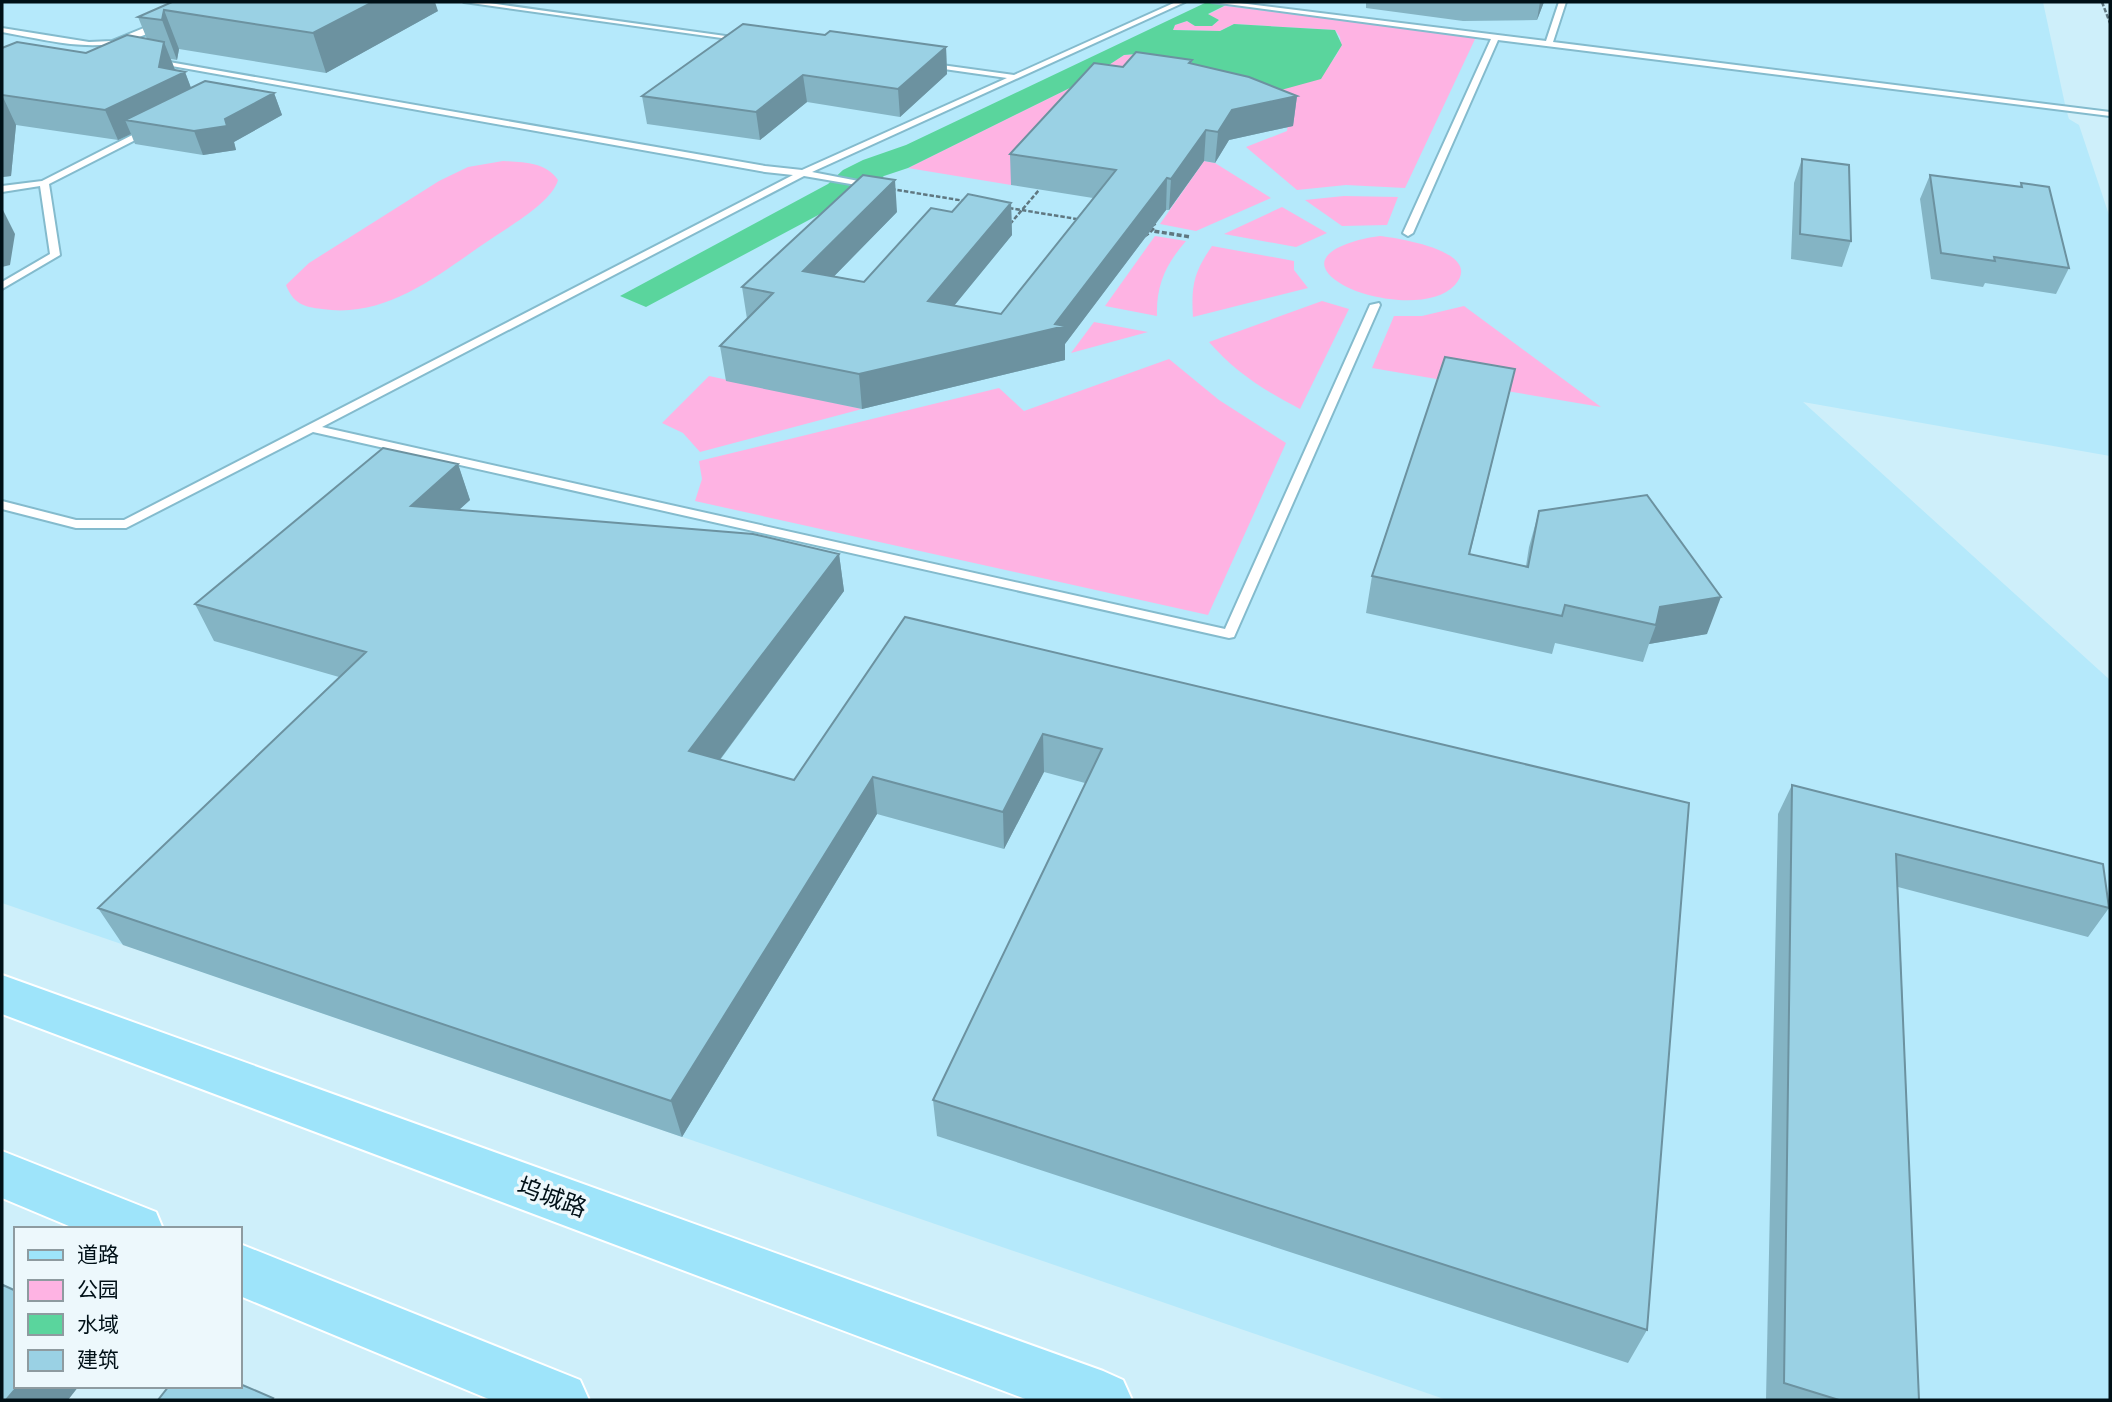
<svg xmlns="http://www.w3.org/2000/svg" width="2112" height="1402" font-family="'PT Sans','Noto Sans SC',sans-serif">
  <style>
    .built { fill: #b5e9fb }
    .green { fill: #feb3e3 }
    .water { fill: #5ad59d }
    .lines { fill: none; stroke-linecap: round; stroke-linejoin: round }
    .lane-casing { stroke: #84bbcd; stroke-width: 4 }
    .primary-casing { stroke: #fff; stroke-width: 4 }
    .path-far1 { stroke: #5f7780; stroke-width: 2.5; stroke-dasharray: 4.5 2; stroke-linecap: butt }
    .path { stroke: #5f7780; stroke-width: 3.5; stroke-dasharray: 5 2.5; stroke-linecap: butt }
    .lane { fill: #fff; fill-rule: evenodd }
    .primary { fill: #9ee4fa; fill-rule: evenodd }
    .path-bridge-far1 { stroke: #5f7780; stroke-width: 2.5; stroke-dasharray: 4.5 2; stroke-linecap: butt }
    .path-bridge { stroke: #5f7780; stroke-width: 3.5; stroke-dasharray: 5 2.5; stroke-linecap: butt }
    .wall { fill: #84b4c4 }
    .shaded-wall { fill: #6c92a0 }
    .building { fill: #9ad1e4; stroke: #6c92a0; stroke-width: 2 }
    .labels { text-anchor: middle; dominant-baseline: central; stroke-width: 7; stroke-linejoin: round; paint-order: stroke }
    .near-street-label { font-size: 24px; fill: #001017; stroke: #edf8fc }
  </style>
  <rect width="100%" height="100%" fill="#ceeffa"/>
  <path class="built" d="M 2,2 L 2043,2 L 2066,109 L 2069,119 L 2079,125 L 2110,218 L 2110,456 L 1803,402 L 2110,680 L 2110,1400 L 1447,1400 L 2,903 Z"/>
  <path class="green" d="M 1225,6 L 1476,37 L 1405,188 L 1346,185 L 1297,190 L 1246,147 L 1287,131 L 1288,122 L 1093,92 L 1011,185 L 908,168 L 1086,80 L 1124,55 L 1148,53 L 1160,62 L 1281,90 C 1302,82 1345,65 1340,37 L 1335,30 L 1234,24 L 1220,31 L 1173,30 L 1175,25 L 1187,21 L 1195,26 L 1212,26 L 1219,20 L 1207,15 Z
    M 503,161 C 523,162 546,162 558,180 C 552,202 510,226 491,239 C 440,273 388,319 322,309 C 303,307 293,303 286,285 L 309,263 L 439,181 L 468,167 Z
    M 1204,161 L 1215,163 L 1271,198 L 1196,231 L 1160,224 Z
    M 1344,196 L 1398,197 L 1387,225 L 1342,226 L 1305,200 Z
    M 1282,207 L 1327,233 L 1296,247 L 1224,234 Z
    M 1155,236 L 1186,241 C 1166,264 1156,285 1157,316 L 1105,306 Z
    M 1380,236 C 1397,238 1485,251 1455,285 C 1432,310 1369,300 1343,285 C 1294,256 1353,239 1380,236 Z
    M 1212,246 L 1294,261 L 1294,270 L 1308,288 L 1193,317 C 1191,285 1194,272 1212,246 Z
    M 1322,301 L 1349,309 L 1300,409 C 1265,391 1235,372 1209,342 Z
    M 1464,306 L 1601,407 L 1372,368 L 1394,316 L 1422,316 Z
    M 1094,322 L 1148,332 L 1071,353 Z
    M 1169,359 L 1219,400 L 1286,443 L 1208,615 L 695,501 L 702,479 L 699,461 L 999,388 L 1024,411 Z
    M 709,376 L 862,409 L 700,452 L 683,433 L 662,423 Z"/>
  <path class="water" d="M 1207,2 L 1232,2 L 1208,14 L 1219,20 L 1212,26 L 1195,26 L 1187,21 L 1175,25 L 1173,30 L 1220,31 L 1234,24 L 1335,30 L 1342,45 L 1321,79 L 1281,90 L 1160,62 L 1148,53 L 1124,55 L 1086,80 L 908,168 L 884,176 L 867,189 L 646,307 L 620,296 L 828,184 L 843,170 L 863,160 L 906,145 Z"/>
  <g class="lines">
    <g class="lane-casing">
      <path id="lane" d="M 464,2 L 482,2 L 747,39 L 743,41 Z
        M 1176,2 L 1185,2 L 812,172 L 874,184 L 874,188 L 804,176 L 322,427 L 1225,629 L 1370,305 L 1379,303 L 1380,305 L 1234,637 L 1229,638 L 313,432 L 126,528 L 76,528 L 2,509 L 2,501 L 76,520 L 124,520 L 793,175 L 765,172 L 155,63 L 152,63 L 152,59 L 765,166 L 802,170 L 1007,78 L 930,67 L 927,67 L 927,63 L 1014,75 Z
        M 1212,2 L 1231,2 L 1546,41 L 1559,2 L 1566,2 L 1553,42 L 2110,112 L 2110,116 L 1498,40 L 1413,233 L 1408,236 L 1403,233 L 1491,39 Z
        M 156,23 L 163,25 C 111,59 58,42 2,32 L 2,28 L 89,42 L 112,41 Z
        M 148,127 L 152,130 L 151,132 L 49,184 L 60,255 L 2,289 L 2,282 L 50,254 L 40,186 L 2,192 L 2,186 L 42,181 Z"/>
    </g>
    <g class="primary-casing">
      <path id="primary" d="M 2,975 L 1103,1371 L 1123,1380 L 1132,1400 L 1028,1400 L 2,1014 Z
        M 2,1151 L 156,1212 L 163,1229 L 76,1229 L 2,1198 Z
        M 240,1244 L 580,1380 L 589,1400 L 491,1400 L 240,1296 Z"/>
    </g>
    <path class="path-far1" d="M 2102,2 L 2110,23
      M 891,189 L 965,201
      M 1009,208 L 1083,220"/>
    <path class="path" d="M 1147,230 L 1191,237"/>
    <use href="#lane" class="lane"/>
    <use href="#primary" class="primary"/>
    <path class="path-bridge-far1" d="M 1010,224 L 1039,190
      M 1088,225 L 1091,218 C 1111,211 1139,204 1154,225"/>
    <path class="path-bridge" d="M 1089,223 L 1087,227 C 1104,248 1139,248 1155,226 L 1153,223"/>
  </g>
  <path class="wall" d="M 172,2 L 438,11 L 326,73 L 179,49 L 177,60 L 171,59 L 175,70 L 185,72 L 191,88 L 274,93 L 282,115 L 234,142 L 236,150 L 203,155 L 135,144 L 131,134 L 118,140 L 16,125 L 11,176 L 2,177 L 2,45 L 3,48 L 86,53 L 147,39 L 138,17 Z
    M 1366,2 L 1544,2 L 1537,20 L 1463,21 L 1366,8 Z
    M 825,35 L 946,47 L 947,74 L 900,117 L 807,102 L 760,140 L 647,124 L 642,96 Z
    M 1192,60 L 1192,64 L 1297,96 L 1293,126 L 1229,140 L 1215,163 L 1204,161 L 1169,210 L 1166,210 L 1065,344 L 1065,360 L 862,409 L 726,381 L 720,346 L 747,319 L 742,287 L 897,212 L 834,276 L 864,282 L 952,212 L 1011,203 L 1012,235 L 954,306 L 1001,314 L 1093,198 L 1011,185 L 1010,154 L 1123,67 Z
    M 1802,159 L 1851,241 L 1842,267 L 1791,259 L 1794,183 Z
    M 1930,175 L 2020,187 L 2021,183 L 2069,268 L 2056,294 L 1985,283 L 1983,287 L 1931,279 L 1920,199 Z
    M 1515,369 L 1470,554 L 1526,566 L 1529,547 L 1539,511 L 1707,634 L 1649,644 L 1643,662 L 1555,643 L 1552,654 L 1366,613 L 1372,576 Z
    M 458,464 L 470,500 L 459,510 L 839,554 L 844,591 L 720,760 L 794,780 L 905,617 L 1689,803 L 1647,1330 L 1628,1363 L 937,1136 L 933,1100 L 1085,783 L 1044,772 L 1004,849 L 877,814 L 682,1137 L 123,945 L 98,908 L 339,677 L 214,641 L 195,604 Z
    M 1792,785 L 2109,908 L 2088,937 L 1898,887 L 1919,1400 L 1766,1400 L 1778,814 Z"/>
  <path class="shaded-wall" d="M 373,2 L 435,2 L 438,11 L 326,73 L 313,33 Z
    M 1540,2 L 1544,2 L 1537,20 Z
    M 164,10 L 179,49 L 177,60 L 162,20 Z
    M 164,42 L 175,70 L 185,72 L 196,101 L 125,120 L 131,134 L 118,140 L 105,110 L 159,67 Z
    M 946,47 L 947,74 L 900,117 L 898,89 Z
    M 803,75 L 807,102 L 760,140 L 756,112 Z
    M 274,93 L 282,115 L 234,142 L 236,150 L 203,155 L 194,131 L 225,119 Z
    M 2,95 L 16,125 L 11,176 L 2,177 Z
    M 1297,96 L 1293,126 L 1229,140 L 1215,163 L 1218,132 L 1232,110 Z
    M 1206,130 L 1204,161 L 1169,210 L 1171,179 Z
    M 1167,178 L 1166,210 L 1065,344 L 1065,360 L 862,409 L 859,374 L 1055,324 Z
    M 895,180 L 897,212 L 807,304 L 803,271 Z
    M 1011,203 L 1012,235 L 930,335 L 928,301 Z
    M 2,208 L 15,234 L 10,265 L 2,267 Z
    M 458,464 L 470,500 L 423,542 L 411,506 Z
    M 839,554 L 844,591 L 698,789 L 689,751 Z
    M 1721,597 L 1707,634 L 1649,644 L 1656,625 L 1660,607 Z
    M 1043,734 L 1044,772 L 1004,849 L 1003,812 Z
    M 873,777 L 877,814 L 682,1137 L 671,1101 Z
    M 18,1386 L 79,1386 L 68,1400 L 6,1400 Z"/>
  <path class="building" d="M 172,2 L 373,2 L 313,33 L 164,10 L 162,20 L 138,17 Z
    M 743,24 L 825,35 L 830,31 L 946,47 L 898,89 L 803,75 L 756,112 L 642,96 Z
    M 127,35 L 164,42 L 159,67 L 185,72 L 105,110 L 2,95 L 2,48 L 17,42 L 86,53 Z
    M 1136,52 L 1192,60 L 1189,63 L 1249,77 L 1297,96 L 1232,110 L 1218,132 L 1206,130 L 1171,179 L 1167,178 L 1055,324 L 1065,326 L 859,374 L 720,346 L 773,293 L 742,287 L 863,175 L 895,180 L 803,271 L 864,282 L 931,208 L 952,212 L 968,194 L 1011,203 L 928,301 L 1001,314 L 1116,170 L 1010,154 L 1094,63 L 1123,67 Z
    M 205,81 L 274,93 L 225,119 L 227,126 L 194,131 L 125,120 Z
    M 1802,159 L 1849,165 L 1851,241 L 1800,234 Z
    M 1930,175 L 2022,187 L 2021,183 L 2049,187 L 2069,268 L 1994,257 L 1995,261 L 1941,253 Z
    M 1445,357 L 1515,369 L 1469,554 L 1528,567 L 1539,511 L 1647,495 L 1721,597 L 1660,607 L 1656,625 L 1565,605 L 1562,616 L 1372,576 Z
    M 383,448 L 458,464 L 411,506 L 753,534 L 839,554 L 689,751 L 794,780 L 905,617 L 1689,803 L 1647,1330 L 933,1100 L 1102,749 L 1043,734 L 1003,812 L 873,777 L 671,1101 L 98,908 L 366,652 L 195,604 Z
    M 1792,785 L 2103,864 L 2109,908 L 1896,854 L 1919,1400 L 1839,1400 L 1784,1383 Z
    M 3,1285 L 16,1291 L 16,1386 L 18,1386 L 6,1400 L 2,1400 L 2,1287 Z
    M 240,1384 L 273,1398 L 271,1400 L 158,1400 L 169,1386 L 240,1386 Z"/>
  <g class="labels">
    <g class="near-street-label">
      <text transform="translate(552 1197) rotate(20)">坞城路</text>
    </g>
  </g>
  <rect width="2112" height="1402" fill="none" stroke="#001017" stroke-width="7"/>
  <rect x="14" y="1227" width="228" height="161" fill="#edf8fc" stroke="#8e9ba0" stroke-width="2"/>
  <rect x="28" y="1250" width="35" height="10" fill="#9ee4fa" stroke="#8e9ba0" stroke-width="2"/>
  <text x="77" y="1262" font-size="21" fill="#001017">道路</text>
  <rect x="28" y="1280" width="35" height="21" fill="#feb3e3" stroke="#8e9ba0" stroke-width="2"/>
  <text x="77" y="1297" font-size="21" fill="#001017">公园</text>
  <rect x="28" y="1314" width="35" height="21" fill="#5ad59d" stroke="#8e9ba0" stroke-width="2"/>
  <text x="77" y="1332" font-size="21" fill="#001017">水域</text>
  <rect x="28" y="1350" width="35" height="21" fill="#9ad1e4" stroke="#8e9ba0" stroke-width="2"/>
  <text x="77" y="1367" font-size="21" fill="#001017">建筑</text>
</svg>
